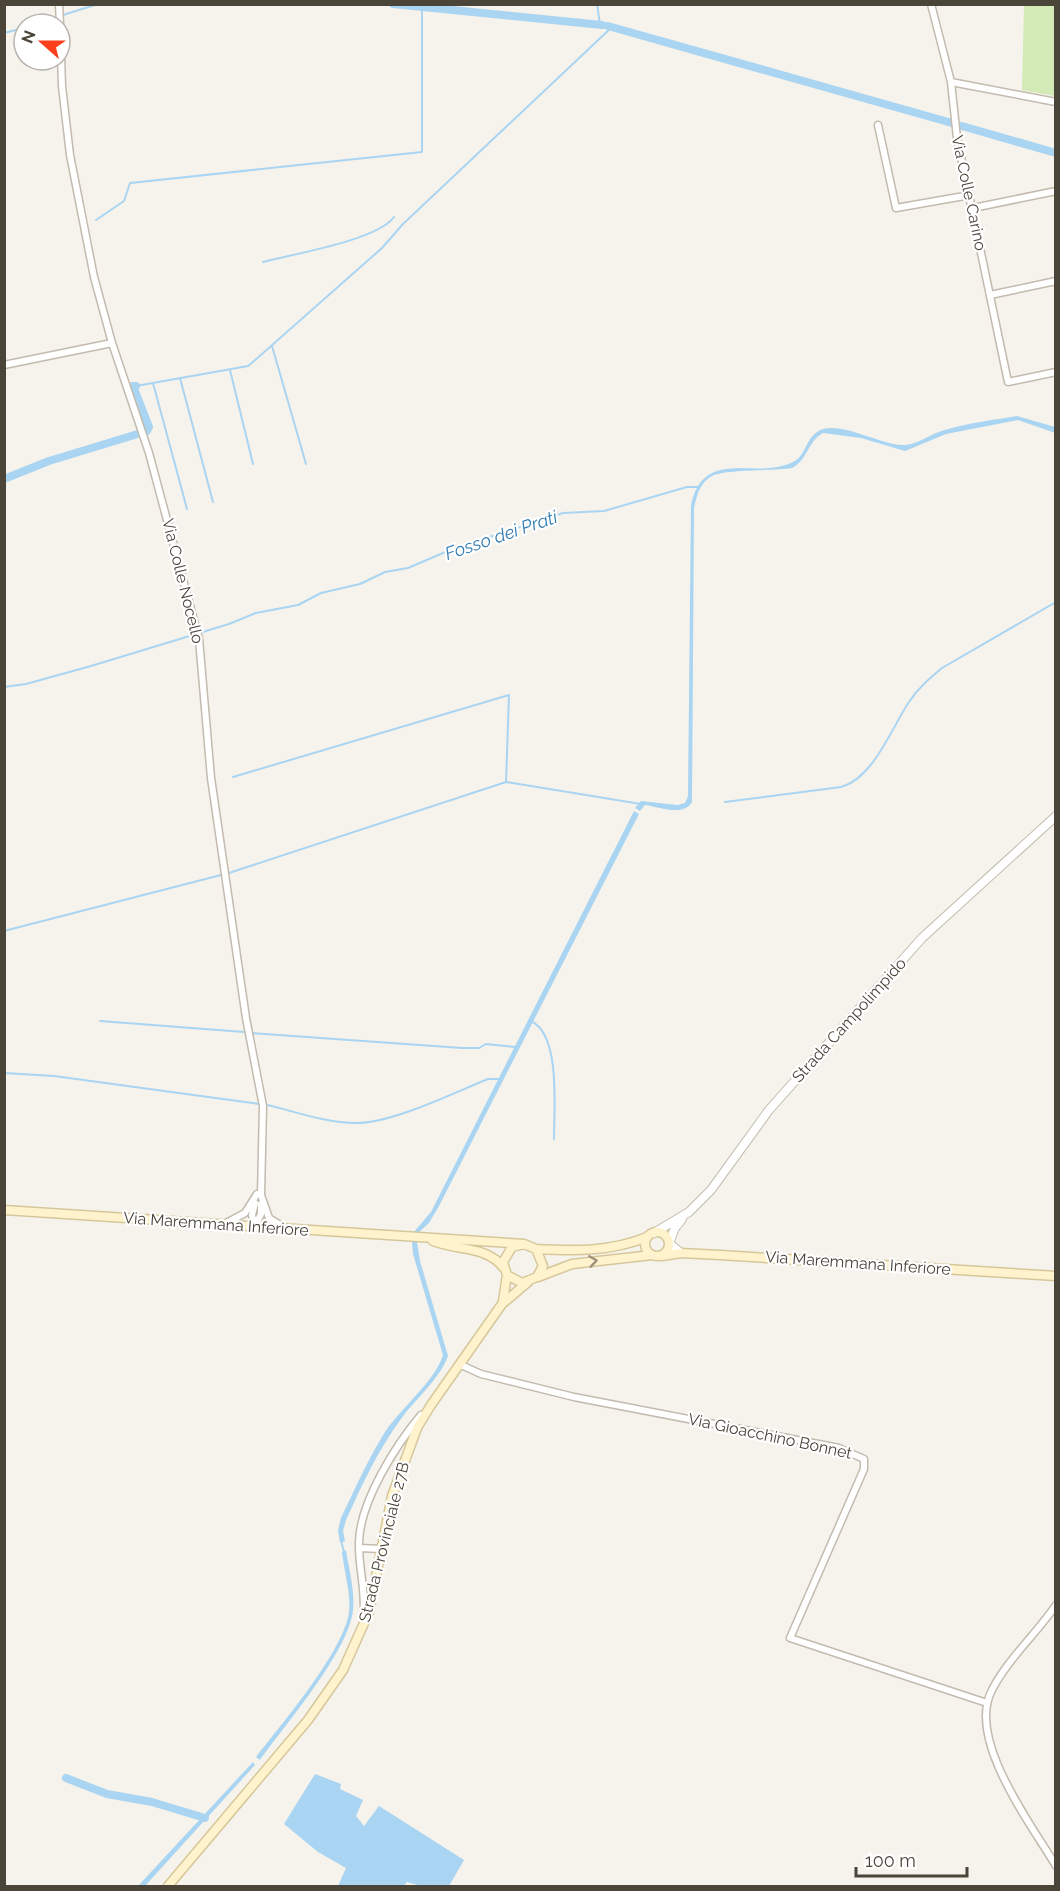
<svg xmlns="http://www.w3.org/2000/svg" width="1060" height="1891" font-family="Raleway,sans-serif">
  <style>
    .green { fill: #d2eab5 }
    .water { fill: #a9d4f2 }
    .lines { fill: none; stroke-linecap: round; stroke-linejoin: round }
    .stream { stroke: #a9d4f2; stroke-width: 2 }
    .canal { stroke: #a9d4f2; stroke-width: 8 }
    .minor-casing { stroke: #c2bbae; stroke-width: 9 }
    .tertiary-casing { stroke: #c2bbae; stroke-width: 10 }
    .secondary-casing { stroke: #d6c79b; stroke-width: 11 }
    .minor { stroke: #fff; stroke-width: 6 }
    .tertiary { stroke: #fff; stroke-width: 8 }
    .secondary { stroke: #fff3cd; stroke-width: 8 }
    .oneway { stroke: #9c937c }
    .labels { text-anchor: middle; dominant-baseline: central; stroke-width: 4.5; stroke-linejoin: round; paint-order: stroke }
    .street-label { font-size: 16px; fill: #4b4439; stroke: #fff }
    .water-label { font-size: 18px; font-style: italic; fill: #2e7ab2; stroke: #fff }
  </style>
  <rect width="100%" height="100%" fill="#f6f3ec"/>
  <path class="green" d="M 1024,4 L 1055,5 L 1055,96 L 1022,90 Z"/>
  <path class="water" d="M 1017,416 L 1055,427 L 1055,433 L 1018,420 L 946,434 L 905,451 L 861,438 L 823,433 C 808,441 807,461 792,468 C 773,471 726,469 712,476 C 700,482 696,497 694,509 L 692,802 C 684,817 659,807 645,805 L 640,811 L 635,808 L 641,801 L 678,805 L 685,803 L 688,796 L 691,505 C 704,446 755,481 793,462 C 807,456 805,435 823,429 C 844,423 880,444 902,445 C 917,446 931,433 945,430 C 968,423 993,420 1017,416 Z
    M 634,811 L 639,814 L 439,1206 L 429,1223 L 417,1234 L 413,1233 L 431,1212 Z
    M 412,1241 L 417,1242 L 420,1261 L 448,1356 C 439,1380 416,1398 401,1419 C 378,1450 362,1485 346,1520 L 343,1531 L 345,1541 L 340,1543 L 338,1530 L 341,1518 C 355,1489 368,1459 385,1432 C 401,1408 435,1381 443,1355 L 413,1254 Z
    M 346,1550 C 349,1569 355,1591 353,1610 C 349,1651 285,1725 260,1760 L 256,1757 C 281,1725 344,1651 349,1612 C 351,1593 344,1571 342,1552 Z
    M 253,1762 L 255,1765 L 145,1886 L 138,1886 Z
    M 315,1774 L 341,1784 L 340,1789 L 363,1800 L 356,1816 L 364,1826 L 379,1806 L 464,1860 L 449,1886 L 421,1886 L 407,1882 L 404,1886 L 338,1886 L 346,1868 L 318,1852 L 284,1824 Z"/>
  <g class="lines">
    <path class="stream" d="M 597,4 L 600,25
      M 63,15 L 98,4
      M 36,24 L 55,18
      M 4,33 L 24,28
      M 96,220 L 124,201 L 130,183 L 422,152 L 422,4
      M 263,262 C 293,254 378,240 394,217
      M 272,346 L 306,464
      M 230,370 L 253,464
      M 180,378 L 213,502
      M 153,383 L 187,509
      M 136,386 L 248,366 L 254,361 L 382,248 L 403,224 L 612,27
      M 4,687 L 26,684 L 91,666 L 229,624 L 256,613 L 298,605 L 321,593 L 360,584 L 385,572 L 408,568 L 450,550 L 563,513 L 604,511 L 687,487 L 699,487
      M 233,777 L 509,695 L 506,782
      M 725,802 L 841,787 C 873,779 892,727 909,702 C 918,688 930,678 942,668 L 1056,602
      M 229,873 L 506,782 L 641,804
      M 4,931 L 221,875
      M 100,1021 L 244,1032
      M 531,1021 C 561,1035 554,1109 554,1139
      M 251,1033 L 462,1048 L 479,1048 L 486,1044 L 516,1047
      M 4,1073 L 54,1076 L 259,1104
      M 268,1105 C 296,1112 327,1123 356,1123 C 393,1123 453,1093 488,1079 L 499,1079
      M 341,1540 L 344,1552"/>
    <path class="canal" d="M 393,4 L 602,25
      M 608,26 L 952,123
      M 962,126 L 1056,153
      M 136,386 L 133,386 L 149,427 L 147,431
      M 4,479 L 49,461 L 141,433
      M 66,1778 L 107,1794 L 152,1802 L 205,1818"/>
    <g class="minor-casing">
      <path id="minor" d="M 59,4 L 60,24
        M 931,4 L 951,82 L 957,138 L 1008,382 L 1056,372
        M 60,27 L 62,86 L 70,155 L 94,277 L 112,343 L 149,453 L 199,639 L 211,778 L 246,1018 L 263,1106 L 261,1195 L 269,1218 L 282,1226
        M 951,82 L 1056,102
        M 878,125 L 896,208 L 970,195
        M 973,208 L 1056,191
        M 990,295 L 1056,281
        M 4,365 L 112,343
        M 255,1203 L 252,1215 L 255,1226
        M 226,1223 L 245,1213 L 257,1194
        M 255,1226 L 261,1214 L 261,1204
        M 459,1364 L 481,1374 L 574,1397 L 839,1448 L 864,1459 L 864,1469 L 790,1638 L 987,1703
        M 359,1548 L 382,1549
        M 1056,1605 C 1037,1633 1007,1660 992,1690 C 966,1739 1031,1824 1056,1866
        M 363,1619 C 367,1593 358,1568 359,1542 C 360,1501 396,1445 421,1415"/>
    </g>
    <g class="tertiary-casing">
      <path id="tertiary" d="M 654,1233 L 689,1212 L 711,1190 L 769,1110 L 922,938 L 1056,816
        M 681,1253 L 669,1243 L 675,1228 L 682,1219"/>
    </g>
    <g class="secondary-casing">
      <path id="secondary" d="M 4,1210 L 524,1244 L 536,1249 L 543,1266 L 537,1277 L 522,1283 L 507,1275 L 503,1262 L 512,1247 L 524,1244
        M645 1244a12 12 0 1 1 24 0a12 12 0 1 1-24 0Z
        M 433,1241 C 457,1251 486,1245 504,1268
        M 536,1249 C 575,1251 610,1252 647,1237
        M 662,1256 L 681,1253 L 720,1255 L 1056,1276
        M 538,1277 L 572,1264 L 652,1255
        M 503,1301 L 507,1275
        M 168,1886 L 308,1720 L 343,1670 L 369,1612 L 392,1496 L 417,1428 L 431,1405 L 502,1304 L 528,1282"/>
    </g>
    <use href="#minor" class="minor"/>
    <use href="#tertiary" class="tertiary"/>
    <use href="#secondary" class="secondary"/>
  </g>
  <defs><path id="oneway-chevron" d="M-2-3.5L2.5 0L-2 3.5" fill="none" stroke-width="1.6" stroke-linecap="round" stroke-linejoin="round" transform="scale(1.5)"/></defs>
  <use class="oneway" href="#oneway-chevron" transform="translate(593 1261) rotate(-8)"/>
  <g class="labels">
    <g class="street-label">
      <text transform="translate(969 193) rotate(78)">Via Colle Carino</text>
      <text transform="translate(183 581) rotate(76)">Via Colle Nocello</text>
      <text transform="translate(849 1020) rotate(-48)">Strada Campolimpido</text>
      <text transform="translate(216 1224) rotate(4)">Via Maremmana Inferiore</text>
      <text transform="translate(858 1263) rotate(4)">Via Maremmana Inferiore</text>
      <text transform="translate(770 1436) rotate(12)">Via Gioacchino Bonnet</text>
      <text transform="translate(384 1542) rotate(-76)">Strada Provinciale 27B</text>
    </g>
    <g class="water-label">
      <text transform="translate(501 535) rotate(-19)">Fosso dei Prati</text>
    </g>
  </g>
  <rect width="1060" height="1891" fill="none" stroke="#4b4439" stroke-width="12"/>
  <g transform="translate(42 42) rotate(291)"><circle r="28" fill="#ffffff" stroke="#b7b4b0" stroke-width="1.5"/>
  <path d="M0-4.5L10 22L0 15L-10 22Z" fill="#fc3f1d"/>
  <text y="-9" font-size="16" font-weight="bold" text-anchor="middle" fill="#4b4439">N</text>
  </g>
  <path d="M856 1867v9h111v-9" fill="none" stroke="#4b4439" stroke-width="3"/>
  <text x="865" y="1867" font-size="18" fill="#4b4439" stroke="#ffffff" stroke-width="4.5" paint-order="stroke">100 m</text>
</svg>
